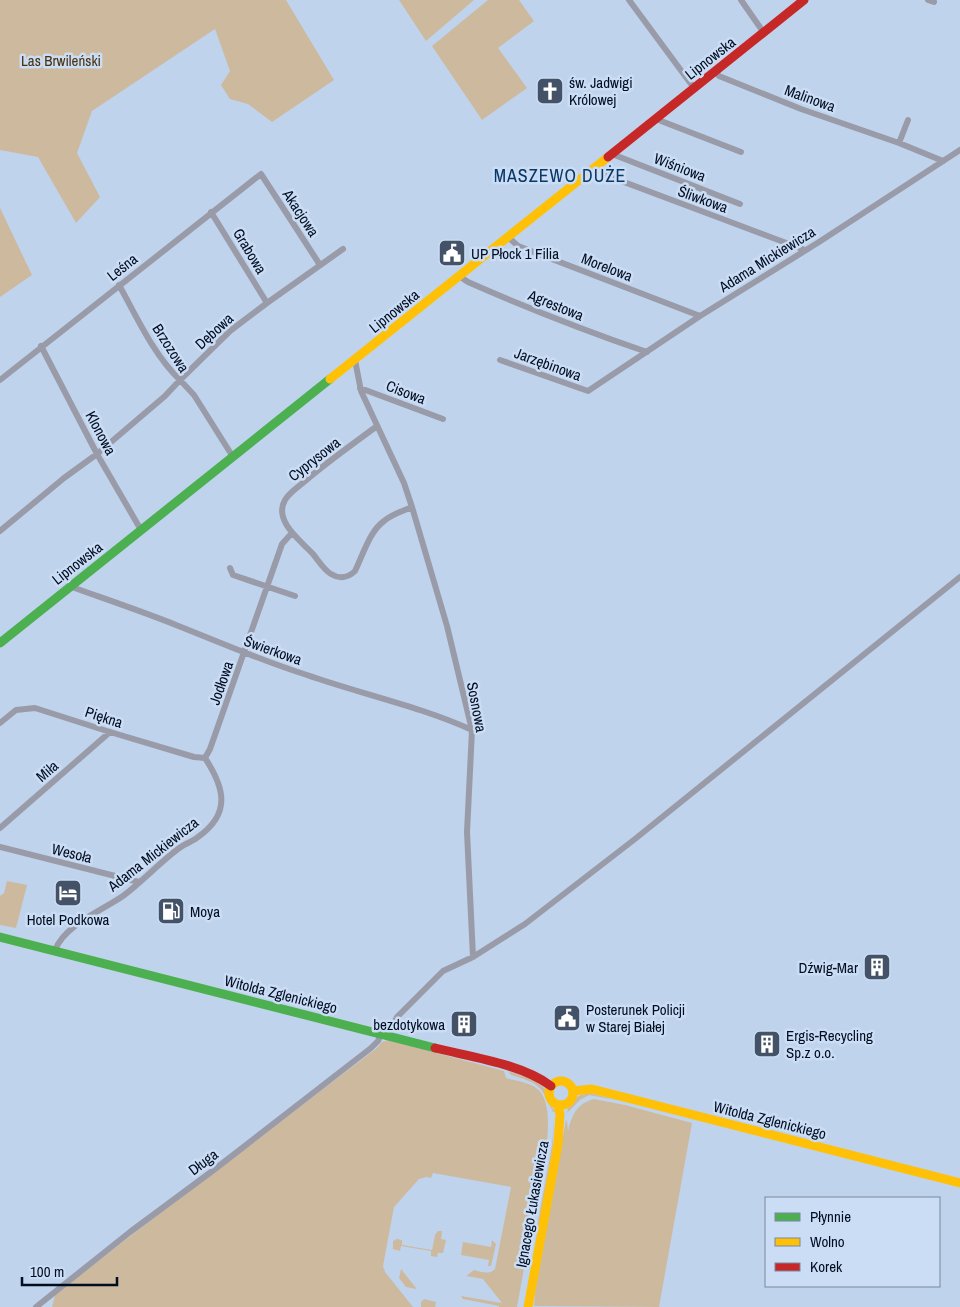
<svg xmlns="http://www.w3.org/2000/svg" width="960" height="1307" font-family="'Archivo Narrow',sans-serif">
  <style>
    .green { fill: #cdba9e }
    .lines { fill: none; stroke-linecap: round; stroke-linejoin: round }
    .street { stroke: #9a9ba8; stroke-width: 6 }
    .fast { stroke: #4caf50; stroke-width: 9 }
    .slow { stroke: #ffc107; stroke-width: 9 }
    .jam { stroke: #c62828; stroke-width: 9 }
    .labels { text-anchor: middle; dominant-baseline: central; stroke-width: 5; stroke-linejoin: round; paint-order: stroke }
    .street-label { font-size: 15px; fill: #000c20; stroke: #caddf4 }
    .park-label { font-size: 15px; fill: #49310e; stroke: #caddf4 }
    .poi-label { font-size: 15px; fill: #000c20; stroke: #caddf4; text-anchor: start }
    .quarter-label { font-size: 18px; letter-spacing: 1px; fill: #0a3765; stroke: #caddf4 }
  </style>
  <rect width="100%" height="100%" fill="#bfd3ec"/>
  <path class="green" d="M 0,0 L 286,0 L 334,80 L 272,122 L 248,104 L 230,99 L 221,85 L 230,71 L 215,29 L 92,111 L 77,153 L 100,197 L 76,223 L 38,157 L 0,150 Z
    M 399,0 L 474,0 L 426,41 Z
    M 488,0 L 519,0 L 534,21 L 498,48 L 527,88 L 482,120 L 432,46 Z
    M 0,208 L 32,275 L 0,297 Z
    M 7,881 L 27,885 L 16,928 L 0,925 L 0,896 L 4,893 Z
    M 388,1040 L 504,1071 L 506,1078 C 515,1081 528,1082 536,1088 C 551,1098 548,1128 547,1143 L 517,1307 L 499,1307 L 499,1306 L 463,1299 L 461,1296 L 502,1303 L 483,1279 L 466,1276 L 474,1270 C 481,1272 489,1275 495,1269 L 511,1187 L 433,1173 L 431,1178 L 426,1177 L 419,1179 L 394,1207 L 383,1266 L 385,1272 L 413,1307 L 52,1307 L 55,1295 L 125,1240 L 377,1048 L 382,1042 Z
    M 508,1071 L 529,1078 L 540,1084 L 545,1089 L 547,1099 L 555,1112 L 553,1112 C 540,1084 540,1084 511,1075 Z
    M 589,1093 L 616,1100 L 589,1095 L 580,1100 L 567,1113 C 568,1102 578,1094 589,1093 Z
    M 594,1099 L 625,1105 L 692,1123 L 659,1307 L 534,1306 L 536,1283 L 566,1120 L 567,1121 L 568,1131 C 572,1115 576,1104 594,1099 Z
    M 554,1120 L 553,1146 L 539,1227 L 537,1227 L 552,1146 Z
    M 438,1231 L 442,1231 L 441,1239 L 446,1240 L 443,1253 L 438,1253 L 437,1257 L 431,1256 L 431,1251 L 401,1246 L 400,1251 L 393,1249 L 393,1241 L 397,1239 L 402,1240 L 402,1245 L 432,1250 L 435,1235 Z
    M 492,1240 L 496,1244 L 491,1266 L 488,1266 L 489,1260 L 461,1255 L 463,1242 L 491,1247 Z
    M 401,1269 L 416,1288 L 416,1289 L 406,1287 L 399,1278 Z
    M 424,1299 L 436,1302 L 435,1306 L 436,1307 L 421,1307 L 421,1302 Z"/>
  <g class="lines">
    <path class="street" d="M 629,0 L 694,88
      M 741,0 L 764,33
      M 928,0 L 934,2
      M 715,71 L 719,76 L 801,109 L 899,143 L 943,161
      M 656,119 L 741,152
      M 899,143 L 908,120
      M 612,154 L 740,204
      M 592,170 L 805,250
      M 211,212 L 267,303
      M 508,237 L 518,246 L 700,316
      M 459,276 L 468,282 C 527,308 586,331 647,352
      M 41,346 L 97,454 L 141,530
      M 355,360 L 361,391 L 404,483 L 412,507 L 447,626 L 472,730 L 467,832 L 473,957
      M 500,360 L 588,391 L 700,316 L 819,242 L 960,150
      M 0,380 L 261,174 L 320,265
      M 360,388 L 443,419
      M 377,426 C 353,444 327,462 304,482 C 298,487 289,493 285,500 C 273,521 301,541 313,554 C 318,560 324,570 331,574 C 339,579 348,578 355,571 C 363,555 369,532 384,521 C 392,514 403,511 412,507
      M 233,457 L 194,395 L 180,380 L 230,331 L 267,303 L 343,249
      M 0,531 L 64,478 L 97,454 L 165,396 L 180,380 C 153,354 137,317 119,285
      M 230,568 L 233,575 L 295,596
      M 69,586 C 105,599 141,611 176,625 C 219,642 262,661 307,675 C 361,694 419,706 472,730
      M 0,723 L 16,710 L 35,708 L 110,732 L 194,757 L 205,758
      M 205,758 L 210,749 L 282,544 L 291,534
      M 0,828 L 110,732
      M 0,847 L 139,882
      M 55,950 C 65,925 101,911 123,896 C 142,882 159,863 178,849 C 184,844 192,842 198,837 C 232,813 224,787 205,758
      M 388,1036 L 397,1017 L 443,971 L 473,957 L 525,924 L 635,839 L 960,577
      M 36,1307 L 130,1232 L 215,1169 L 371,1048 L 378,1041 L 381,1034"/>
    <path class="fast" d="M 0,643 L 330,379
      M 0,937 L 435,1048"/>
    <path class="slow" d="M 330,379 L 608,157
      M549 1093a12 12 0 1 1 24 0a12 12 0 1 1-24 0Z
      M 573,1091 L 592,1089 L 960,1183
      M 528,1307 L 558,1144 L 560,1114 L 558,1106"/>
    <path class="jam" d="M 608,157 L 804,0
      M 435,1048 C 471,1057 522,1064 551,1086"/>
  </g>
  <defs>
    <g id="church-square" transform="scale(1.4375)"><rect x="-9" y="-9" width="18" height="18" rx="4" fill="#435267" stroke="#caddf4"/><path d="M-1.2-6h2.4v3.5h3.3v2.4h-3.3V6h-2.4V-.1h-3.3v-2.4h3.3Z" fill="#fff"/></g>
    <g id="civic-square" transform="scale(1.4375)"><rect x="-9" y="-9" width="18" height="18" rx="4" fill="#435267" stroke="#caddf4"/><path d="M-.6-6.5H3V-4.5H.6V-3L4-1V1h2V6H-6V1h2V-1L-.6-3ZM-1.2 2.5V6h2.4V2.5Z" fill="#fff"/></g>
    <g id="hotel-square" transform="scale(1.4375)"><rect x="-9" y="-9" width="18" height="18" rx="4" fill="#435267" stroke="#caddf4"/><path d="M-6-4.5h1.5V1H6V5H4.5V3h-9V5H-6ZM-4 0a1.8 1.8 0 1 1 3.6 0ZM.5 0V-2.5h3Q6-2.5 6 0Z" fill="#fff"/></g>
    <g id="fuel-square" transform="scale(1.4375)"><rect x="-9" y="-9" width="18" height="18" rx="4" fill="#435267" stroke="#caddf4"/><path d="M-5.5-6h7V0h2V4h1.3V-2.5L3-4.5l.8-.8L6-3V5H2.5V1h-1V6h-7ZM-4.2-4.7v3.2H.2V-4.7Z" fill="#fff"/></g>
    <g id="building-square" transform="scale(1.4375)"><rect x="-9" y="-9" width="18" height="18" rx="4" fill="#435267" stroke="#caddf4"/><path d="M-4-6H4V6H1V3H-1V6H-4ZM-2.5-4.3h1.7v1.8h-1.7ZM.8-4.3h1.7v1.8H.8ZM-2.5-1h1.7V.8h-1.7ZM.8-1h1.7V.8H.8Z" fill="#fff"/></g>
  </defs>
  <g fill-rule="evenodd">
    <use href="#church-square" x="550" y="91"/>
    <use href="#civic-square" x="452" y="253"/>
    <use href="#hotel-square" x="68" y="893"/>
    <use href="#fuel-square" x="171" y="911"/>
    <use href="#building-square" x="877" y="967"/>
    <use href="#civic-square" x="567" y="1018"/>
    <use href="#building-square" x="464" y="1024"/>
    <use href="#building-square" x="767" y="1044"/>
  </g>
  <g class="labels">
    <g class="street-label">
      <text transform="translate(710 58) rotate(-38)">Lipnowska</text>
      <text transform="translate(810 98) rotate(20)">Malinowa</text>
      <text transform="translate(680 167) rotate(21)">Wiśniowa</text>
      <text transform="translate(703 199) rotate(20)">Śliwkowa</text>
      <text transform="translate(301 213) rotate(57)">Akacjowa</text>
      <text transform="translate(250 251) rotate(59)">Grabowa</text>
      <text transform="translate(767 259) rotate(-32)">Adama Mickiewicza</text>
      <text transform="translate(122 267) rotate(-38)">Leśna</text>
      <text transform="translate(607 267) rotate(21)">Morelowa</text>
      <text transform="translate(556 305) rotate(22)">Agrestowa</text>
      <text transform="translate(394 311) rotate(-39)">Lipnowska</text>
      <text transform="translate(214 331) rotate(-42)">Dębowa</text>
      <text transform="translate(171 348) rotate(57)">Brzozowa</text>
      <text transform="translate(548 364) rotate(20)">Jarzębinowa</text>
      <text transform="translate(406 392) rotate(21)">Cisowa</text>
      <text transform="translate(101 433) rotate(62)">Klonowa</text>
      <text transform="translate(314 459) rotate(-38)">Cyprysowa</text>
      <text transform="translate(77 563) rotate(-38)">Lipnowska</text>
      <text transform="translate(273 650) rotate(20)">Świerkowa</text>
      <text transform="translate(221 683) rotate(-71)">Jodłowa</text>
      <text transform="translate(477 707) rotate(79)">Sosnowa</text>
      <text transform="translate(104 717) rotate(18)">Piękna</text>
      <text transform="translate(47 771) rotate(-41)">Miła</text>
      <text transform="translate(72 853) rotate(14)">Wesoła</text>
      <text transform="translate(153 854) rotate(-38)">Adama Mickiewicza</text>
      <text transform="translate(281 994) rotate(14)">Witolda Zglenickiego</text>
      <text transform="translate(770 1120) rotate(14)">Witolda Zglenickiego</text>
      <text transform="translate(203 1162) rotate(-37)">Długa</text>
      <text transform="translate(532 1204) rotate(-80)">Ignacego Łukasiewicza</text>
    </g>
    <g class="park-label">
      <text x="61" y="60">Las Brwileński</text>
    </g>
    <g class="poi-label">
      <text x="569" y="82">św. Jadwigi<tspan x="569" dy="17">Królowej</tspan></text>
      <text x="471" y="253">UP Płock 1 Filia</text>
      <text x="190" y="911">Moya</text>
      <text x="68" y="919" text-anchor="middle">Hotel Podkowa</text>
      <text x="858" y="967" text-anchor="end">Dźwig-Mar</text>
      <text x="586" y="1009">Posterunek Policji<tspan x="586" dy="17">w Starej Białej</tspan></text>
      <text x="445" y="1024" text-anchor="end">bezdotykowa</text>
      <text x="786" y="1035">Ergis-Recycling<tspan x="786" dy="17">Sp.z o.o.</tspan></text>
    </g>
    <g class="quarter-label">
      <text x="560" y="175">MASZEWO DUŻE</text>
    </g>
  </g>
  <rect x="765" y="1197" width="175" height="90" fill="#caddf4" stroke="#79899f"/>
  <rect x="775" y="1213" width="25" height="8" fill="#4caf50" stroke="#79899f"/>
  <text x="810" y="1222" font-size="15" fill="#000c20">Płynnie</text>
  <rect x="775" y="1238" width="25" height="8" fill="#ffc107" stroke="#79899f"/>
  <text x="810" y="1247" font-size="15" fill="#000c20">Wolno</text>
  <rect x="775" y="1263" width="25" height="8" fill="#c62828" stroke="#79899f"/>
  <text x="810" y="1272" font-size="15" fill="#000c20">Korek</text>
  <path d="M22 1277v8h95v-8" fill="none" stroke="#000c20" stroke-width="2.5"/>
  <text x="30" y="1277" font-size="15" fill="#000c20" stroke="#caddf4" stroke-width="4" paint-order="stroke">100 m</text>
</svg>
